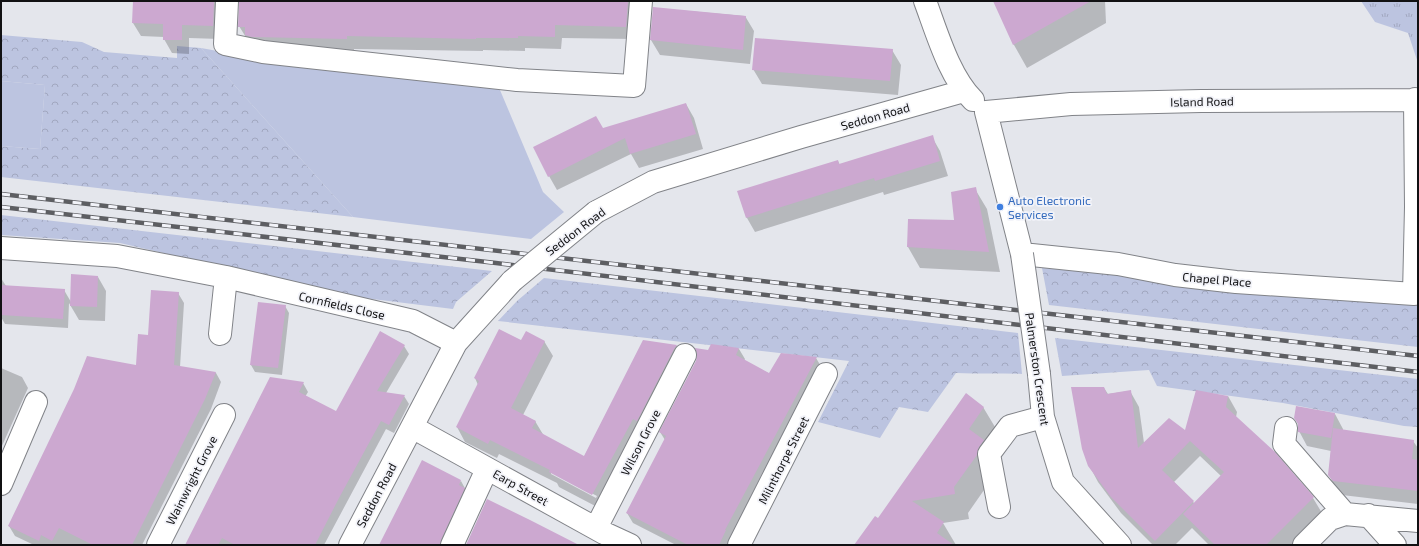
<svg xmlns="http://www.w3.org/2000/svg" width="1419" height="546" font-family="'Exo 2',sans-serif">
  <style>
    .forest { fill: url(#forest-crowns) }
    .park { fill: url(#park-tufts) }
    .garden { fill: #bcc4e0 }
    .shadow { fill: #0003; fill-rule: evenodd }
    .building { fill: #cca8d0 }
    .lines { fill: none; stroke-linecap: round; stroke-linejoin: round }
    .minor-casing { stroke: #818388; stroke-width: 24 }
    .minor { stroke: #fff; stroke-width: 22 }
    .rail-casing { stroke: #5d5e62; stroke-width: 4.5 }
    .rail { stroke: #f2f3f9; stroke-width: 3; stroke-dasharray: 9; stroke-linecap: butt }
    .minor-bridge-casing { stroke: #818388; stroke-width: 24; stroke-linecap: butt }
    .minor-bridge { stroke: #fff; stroke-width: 22 }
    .shop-dot { fill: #3f7fe0; stroke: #f2f3f9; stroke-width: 1.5 }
    .labels { text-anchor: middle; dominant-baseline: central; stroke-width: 3.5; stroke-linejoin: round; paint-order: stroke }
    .street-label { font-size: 12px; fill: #111113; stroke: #f2f3f9 }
    .shop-label { font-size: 12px; fill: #366cbe; stroke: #f2f3f9; text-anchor: start }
  </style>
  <defs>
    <pattern id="forest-crowns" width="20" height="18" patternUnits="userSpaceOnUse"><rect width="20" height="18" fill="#bcc4e0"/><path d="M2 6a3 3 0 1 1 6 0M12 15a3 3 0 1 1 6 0" fill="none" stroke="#a1a7bf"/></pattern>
    <pattern id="park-tufts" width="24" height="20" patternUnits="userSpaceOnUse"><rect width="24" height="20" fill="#bcc4e0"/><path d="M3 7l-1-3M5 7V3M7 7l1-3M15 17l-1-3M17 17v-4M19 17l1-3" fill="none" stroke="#a1a7bf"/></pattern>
  </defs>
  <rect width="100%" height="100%" fill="#e4e6ec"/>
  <path class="forest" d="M 1,35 L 82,42 L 104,52 L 177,58 L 177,46 L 201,48 L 353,217 L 1,177 L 1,146 L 40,149 L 45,85 L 1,81 Z
    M 1,215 L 492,271 L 456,302 L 453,309 L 348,296 L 120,243 L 1,235 Z
    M 1042,268 L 1133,275 L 1188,288 L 1418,304 L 1418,347 L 1049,305 Z
    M 544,278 L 1018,333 L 1022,374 C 1000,373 978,374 956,373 L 928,412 L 899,407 L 880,438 L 818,422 L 849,361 L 498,321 L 517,301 Z
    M 1055,338 L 1418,379 L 1418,427 L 1404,426 L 1283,403 L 1157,386 L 1149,370 L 1062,376 Z"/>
  <path class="park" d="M 1361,1 L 1418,1 L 1418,63 L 1408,33 L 1375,22 Z"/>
  <path class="garden" d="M 201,48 L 223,52 L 497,83 L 543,192 L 564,212 L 531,239 L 353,217 Z
    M 1,81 L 45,85 L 40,149 L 1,146 Z"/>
  <path class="shadow" d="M 134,1 L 218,1 L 220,39 L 189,38 L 189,54 L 172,53 L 164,39 L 164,37 L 141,36 L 133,23 Z
    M 240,1 L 630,1 L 636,12 L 633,39 L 562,38 L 561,49 L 525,48 L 525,51 L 483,50 L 483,51 L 354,49 L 354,51 L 259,49 L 247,39 L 239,26 Z
    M 994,1 L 1105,1 L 1106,23 L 1027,68 L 1014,45 Z
    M 654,8 L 745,16 L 754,31 L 750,64 L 660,55 L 651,40 Z
    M 892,50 L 901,65 L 898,95 L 762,84 L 753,69 Z
    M 686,104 L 694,118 L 703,149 L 639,168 L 631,154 L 557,190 L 549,176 L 603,129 Z
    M 932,137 L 940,151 L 948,176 L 884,195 L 883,192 L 755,232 L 747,218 L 739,192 L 838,161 L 840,165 Z
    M 975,189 L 987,209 L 1000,272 L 920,268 L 908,247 L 909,220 L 955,221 Z
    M 98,277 L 106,291 L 105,321 L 79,320 L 69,303 L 68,328 L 5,324 L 1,317 L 1,278 L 6,286 L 64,290 L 71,302 Z
    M 178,293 L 184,303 L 180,367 L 216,373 L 221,382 L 211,409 L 142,545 L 34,545 L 15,536 L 9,526 L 137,366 L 149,336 Z
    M 285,306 L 289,313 L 282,375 L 255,372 L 251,365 Z
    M 522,341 L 544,341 L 553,356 L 523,415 L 535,421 L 544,436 L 584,457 L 644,341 L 677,346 L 685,361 L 601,509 L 559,487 L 557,483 L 499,454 L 497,458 L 465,442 L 457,427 L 478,385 L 475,378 ZM 551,472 L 597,496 L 596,498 L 551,474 Z
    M 712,345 L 739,349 L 745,359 L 744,361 L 770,374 L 816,358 L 822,368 L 729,545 L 676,545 L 633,523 L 627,513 L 665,440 L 660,432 Z
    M 404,346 L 409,354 L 386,393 L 404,396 L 409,404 L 394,433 L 386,429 L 324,545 L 187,545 L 303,383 L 308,392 L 305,397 L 336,412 Z
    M 1,368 L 22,377 L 28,388 L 1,448 Z
    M 1104,388 L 1108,394 L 1130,391 L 1139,407 L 1144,443 L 1185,432 L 1228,396 L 1237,412 L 1236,417 L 1313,498 L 1322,513 L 1291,545 L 1209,545 L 1192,528 L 1175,545 L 1153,545 L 1121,513 L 1098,482 L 1089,465 ZM 1200,456 L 1221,476 L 1195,504 L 1174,482 Z
    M 983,407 L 998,432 L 991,480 L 968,513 L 969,519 L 943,523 L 956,545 L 859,545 L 879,519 Z
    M 1335,414 L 1343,429 L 1343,431 L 1413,441 L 1418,448 L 1418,504 L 1342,495 L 1337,490 L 1329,475 L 1331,451 L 1307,446 L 1299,431 Z
    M 461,481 L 468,494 L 452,545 L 380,545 Z"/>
  <path class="building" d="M 133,1 L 214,1 L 213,26 L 182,25 L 182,40 L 163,40 L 163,24 L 132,23 Z
    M 239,1 L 628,1 L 626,27 L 555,25 L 555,37 L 518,36 L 518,38 L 476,38 L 476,39 L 347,36 L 347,39 L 252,37 L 245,35 L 245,27 L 238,27 Z
    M 993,1 L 1091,1 L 1013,45 Z
    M 653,7 L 746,16 L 743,50 L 650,40 Z
    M 755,38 L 893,49 L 890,81 L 752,70 Z
    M 686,103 L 696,134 L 630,154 L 625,138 L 548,177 L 533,147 L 596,116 L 603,128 Z
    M 933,135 L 940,161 L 875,181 L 874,178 L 746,218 L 737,191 L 838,160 L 839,164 Z
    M 976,187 L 989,252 L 907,247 L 908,219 L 954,220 L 951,192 Z
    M 71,274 L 98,276 L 97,307 L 70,306 Z
    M 1,285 L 65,289 L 63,319 L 1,315 Z
    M 151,290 L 179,292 L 174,365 L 216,372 L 205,399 L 132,545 L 93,545 L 59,528 L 52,541 L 41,535 L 39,541 L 8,526 L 74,389 L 87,356 L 136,365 L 138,334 L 148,335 Z
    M 258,302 L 286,305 L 278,368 L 250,365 Z
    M 499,329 L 521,340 L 526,331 L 545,341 L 511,408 L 536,421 L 532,428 L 584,456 L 643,340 L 677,345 L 674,349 L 637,421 L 633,419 L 592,495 L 549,472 L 550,470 L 490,440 L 488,444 L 456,427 L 479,381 L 474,378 Z
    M 380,331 L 405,345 L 377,391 L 405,395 L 389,425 L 381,421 L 339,498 L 315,545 L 235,545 L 222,538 L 218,545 L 185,545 L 270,377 L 304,382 L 299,392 L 336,411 Z
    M 711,344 L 739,348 L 736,355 L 769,373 L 781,353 L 817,357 L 725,530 L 726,530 L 719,545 L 688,545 L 626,513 L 666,436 L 659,432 L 696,361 L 697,354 L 695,348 L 708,350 Z
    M 1071,387 L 1104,387 L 1107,394 L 1131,390 L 1138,448 L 1169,418 L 1185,430 L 1196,390 L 1228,396 L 1226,407 L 1274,451 L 1314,497 L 1266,545 L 1215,545 L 1183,514 L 1224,472 L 1190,441 L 1162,470 L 1194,501 L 1155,541 L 1111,497 L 1088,466 L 1082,449 Z
    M 966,393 L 984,407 L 969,429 L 984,440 L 979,447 L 977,455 L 954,487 L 955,494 L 912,501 L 944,522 L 937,533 L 954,545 L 854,545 L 875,516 L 878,518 Z
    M 1296,406 L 1335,413 L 1331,438 L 1298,432 L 1298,424 L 1294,418 Z
    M 1333,428 L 1414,440 L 1412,459 L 1418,460 L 1418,491 L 1333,481 L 1328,475 Z
    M 422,460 L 461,480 L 459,485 L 465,488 L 441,540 L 440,545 L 379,545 Z
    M 487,499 L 530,520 L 579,545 L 466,545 Z"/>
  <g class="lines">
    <g class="minor-casing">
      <path id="minor" d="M 227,1 L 225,44 L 263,52 L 517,80 L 634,86 L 641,1
        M 925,1 C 937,33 949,76 973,100
        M 986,112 L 1022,254 L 1118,264 L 1175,275 L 1236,282 L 1414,294 L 1416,207 L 1415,99
        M 986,112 L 1071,104 L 1201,101 L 1418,100
        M 596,212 L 653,182 L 801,137 L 964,91
        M 1,248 L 117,256 L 226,277 L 413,321 L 456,343
        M 220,334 L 226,277
        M 1039,374 L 1043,417 L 1063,482 L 1120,545
        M 412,427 L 604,533 L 630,545
        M 1286,428 L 1284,444 L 1345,514
        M 1,484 L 36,402
        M 999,507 L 989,454 L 1010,426 L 1043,417
        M 1368,515 L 1395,545
        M 596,528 L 685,355
        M 158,545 L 224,415
        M 350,545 L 456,343 L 512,281
        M 452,545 L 487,469
        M 739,545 L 826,374
        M 1304,545 L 1330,519 L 1345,514 L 1418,521"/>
    </g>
    <use href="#minor" class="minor"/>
    <g class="rail-casing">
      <path id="rail" d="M 1,194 L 1418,356
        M 1,207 L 496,263 L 1418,372"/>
    </g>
    <use href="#rail" class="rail"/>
    <g class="minor-bridge-casing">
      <path id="minor-bridge" d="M 1022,254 L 1039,374
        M 512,281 L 596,212"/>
    </g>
    <use href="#minor-bridge" class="minor-bridge"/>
  </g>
  <circle class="shop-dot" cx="1000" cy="207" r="4"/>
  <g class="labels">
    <g class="street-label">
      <text transform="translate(1202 101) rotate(-1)">Island Road</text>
      <text transform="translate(875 116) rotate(-16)">Seddon Road</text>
      <text transform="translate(575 231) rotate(-37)">Seddon Road</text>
      <text transform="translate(1217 279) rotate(5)">Chapel Place</text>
      <text transform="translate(342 305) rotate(13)">Cornfields Close</text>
      <text transform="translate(1038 369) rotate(82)">Palmerston Crescent</text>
      <text transform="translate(640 442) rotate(-63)">Wilson Grove</text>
      <text transform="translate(783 460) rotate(-63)">Milnthorpe Street</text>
      <text transform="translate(191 480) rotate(-63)">Wainwright Grove</text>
      <text transform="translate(521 487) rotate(29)">Earp Street</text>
      <text transform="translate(376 495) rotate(-62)">Seddon Road</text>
    </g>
    <g class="shop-label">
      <text x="1008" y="200">Auto Electronic<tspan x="1008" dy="14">Services</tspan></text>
    </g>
  </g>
  <rect width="1419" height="546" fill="none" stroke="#111113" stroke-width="4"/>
</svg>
